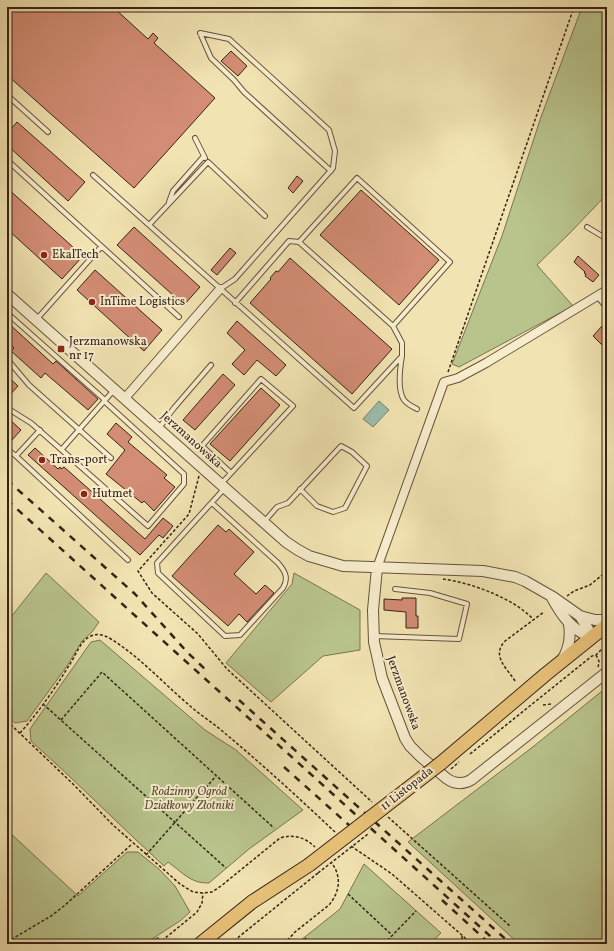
<svg xmlns="http://www.w3.org/2000/svg" width="614" height="951" font-family="Vollkorn,serif">
  <style>
    .green { fill: #b9c48d; stroke: #787452 }
    .water { fill: #9bbeae; stroke: #738072 }
    .lines { fill: none; stroke-linecap: round; stroke-linejoin: round }
    .stream { stroke: #738072; stroke-width: 2.5 }
    .building { fill: #d38d75; stroke: #362318 }
    .service-casing { stroke: #65533e; stroke-width: 6 }
    .minor-casing { stroke: #65533e; stroke-width: 10 }
    .tertiary-casing { stroke: #65533e; stroke-width: 12 }
    .primary-casing { stroke: #362318; stroke-width: 15 }
    .path { stroke: #362318; stroke-width: 1.5; stroke-dasharray: 3 2; stroke-linecap: butt }
    .service { stroke: #f7edcd; stroke-width: 4 }
    .minor { stroke: #f7edcd; stroke-width: 8 }
    .tertiary { stroke: #f7edcd; stroke-width: 10 }
    .primary { stroke: #e9c279; stroke-width: 13 }
    .rail { stroke: #362318; stroke-width: 2.5; stroke-dasharray: 7 7; stroke-linecap: butt }
    .primary-bridge-casing { stroke: #362318; stroke-width: 15; stroke-linecap: butt }
    .path-bridge { stroke: #362318; stroke-width: 1.5; stroke-dasharray: 3 2; stroke-linecap: butt }
    .primary-bridge { stroke: #e9c279; stroke-width: 13 }
    .poi-dot { fill: #8f2418; stroke: #f7edcd; stroke-width: 1.5 }
    .labels { text-anchor: middle; dominant-baseline: central; stroke-width: 4; stroke-linejoin: round; paint-order: stroke }
    .poi-label { font-size: 12px; fill: #362318; stroke: #f7edcd; text-anchor: start }
    .street-label { font-size: 12px; fill: #362318; stroke: #f7edcd }
    .park-label { font-size: 12px; font-style: italic; fill: #574b35; stroke: #f7edcd }
  </style>
  <rect width="100%" height="100%" fill="#f2e4b2"/>
  <filter id="stains"><feTurbulence type="fractalNoise" baseFrequency=".005" numOctaves="4"/><feColorMatrix values="0 0 0 0 .2 0 0 0 0 .09 0 0 0 0 .02 0 0 0 .5 -.17"/></filter>
  <radialGradient id="worn" r=".72"><stop offset=".6" stop-color="#630" stop-opacity="0"/><stop offset="1" stop-color="#630" stop-opacity=".3"/></radialGradient>
  <path class="green" d="M 582,7 L 607,7 L 607,194 L 569,234 L 537,265 L 573,306 L 459,367 L 452,364 L 502,236 L 541,117 Z
    M 46,573 L 99,622 L 92,632 L 82,641 L 67,666 L 27,721 L 15,723 L 7,717 L 7,622 Z
    M 294,573 L 360,610 L 360,650 L 323,656 L 271,702 L 226,663 L 292,584 Z
    M 100,640 L 205,730 L 236,750 L 303,810 L 249,849 L 209,883 C 191,884 182,872 168,862 L 164,866 C 119,825 76,781 31,741 L 30,729 L 91,642 Z
    M 607,687 L 607,944 L 519,944 L 408,842 L 534,746 Z
    M 8,831 L 78,896 L 127,852 L 138,852 L 159,869 L 175,886 L 190,912 L 180,921 L 144,944 L 7,944 Z
    M 364,864 L 441,933 L 430,944 L 296,944 L 340,909 Z"/>
  <path class="water" d="M 379,401 L 389,410 L 373,427 L 363,419 Z"/>
  <g class="lines">
    <path class="stream" d="M 147,944 L 158,938"/>
  </g>
  <path class="building" d="M 7,7 L 113,7 L 148,39 L 153,33 L 158,38 L 154,43 L 215,98 L 134,188 L 7,75 Z
    M 231,51 L 247,66 L 238,76 L 221,61 Z
    M 17,122 L 85,182 L 68,201 L 7,145 L 7,134 Z
    M 297,176 L 303,181 L 293,193 L 288,188 Z
    M 7,188 L 83,256 L 62,279 L 7,229 Z
    M 361,190 L 439,260 L 399,305 L 320,235 Z
    M 134,227 L 200,287 L 184,305 L 117,245 Z
    M 230,248 L 236,253 L 217,275 L 211,270 Z
    M 578,256 L 599,275 L 593,282 L 585,276 L 586,274 L 584,273 L 585,272 L 574,262 Z
    M 290,258 L 392,349 L 352,394 L 250,303 L 271,279 L 270,278 L 276,271 L 278,272 Z
    M 95,270 L 162,330 L 144,351 L 77,290 Z
    M 237,321 L 286,365 L 276,376 L 257,360 L 244,375 L 232,364 L 245,350 L 227,333 Z
    M 7,322 L 53,364 L 56,361 L 98,399 L 88,410 L 45,373 L 41,378 L 11,351 L 14,348 L 7,341 Z
    M 602,326 L 607,331 L 607,350 L 593,336 Z
    M 223,374 L 235,385 L 195,430 L 183,420 Z
    M 7,376 L 18,386 L 7,398 Z
    M 261,388 L 280,405 L 230,461 L 210,444 Z
    M 7,417 L 21,430 L 11,441 L 7,437 Z
    M 116,423 L 132,437 L 128,442 L 167,475 L 164,478 L 175,487 L 154,511 L 144,501 L 142,503 L 106,474 L 125,450 L 107,434 Z
    M 35,448 L 58,469 L 60,467 L 61,469 L 64,467 L 145,539 L 163,518 L 173,526 L 163,538 L 159,535 L 140,555 L 28,455 Z
    M 218,525 L 226,532 L 229,529 L 254,552 L 234,574 L 256,594 L 265,585 L 274,593 L 247,622 L 239,614 L 228,626 L 172,576 Z
    M 402,598 L 416,598 L 416,616 L 418,616 L 418,628 L 406,628 L 406,612 L 384,610 L 384,599 L 402,600 Z"/>
  <g class="lines">
    <g class="service-casing">
      <path id="service" d="M 200,33 L 229,39 L 329,130 L 335,151 L 333,168 L 235,279 L 220,289
        M 200,33 L 211,58 L 234,80 L 244,92 L 331,171
        M 7,95 L 48,132
        M 195,138 L 205,158
        M 7,160 L 179,317
        M 93,175 L 354,408 L 402,356 L 402,343 L 393,326 L 299,242 L 289,241 L 235,303
        M 169,202 L 173,191 L 204,156
        M 149,225 L 208,162 L 265,216
        M 587,227 L 607,239
        M 299,242 L 357,178 L 450,262 L 393,326
        M 597,296 L 607,308
        M 7,313 L 105,400
        M 36,320 L 101,247
        M 402,356 C 400,368 397,390 404,400 C 407,404 413,407 417,409
        M 7,359 L 29,385 L 111,458
        M 7,408 L 31,423 L 148,526 L 184,484 L 184,474 L 104,401
        M 159,428 L 174,408 L 211,365
        M 40,430 L 16,456 L 128,560
        M 7,449 L 16,456
        M 62,449 L 114,390
        M 221,484 L 293,406 L 261,379 L 202,446 L 231,473
        M 212,503 L 278,563 C 285,571 289,578 283,588 L 240,635 L 225,636 L 158,573 L 157,563 L 224,489
        M 264,522 L 277,507 L 288,503 L 341,446 L 352,452 L 367,466 L 345,508 L 333,512 L 317,506 L 300,489
        M 374,636 L 459,639 L 467,604 L 430,593 L 395,589"/>
    </g>
    <g class="minor-casing">
      <path id="minor" d="M 125,398 L 220,289
        M 377,568 L 444,382 L 458,378 L 486,363 L 607,290"/>
    </g>
    <g class="tertiary-casing">
      <path id="tertiary" d="M 7,294 L 225,488 L 286,542 L 298,550 L 309,556 L 343,566 L 483,571 L 515,577 L 525,581 L 553,597 L 580,616 L 588,629 L 591,638
        M 377,568 L 373,610 L 374,642 L 382,678 L 405,738 L 410,746 L 421,757 L 446,778 C 454,784 462,785 471,780 L 607,672
        M 551,596 C 562,616 570,628 591,638
        M 580,616 L 595,620 L 607,620
        M 562,660 C 569,649 571,637 569,624"/>
    </g>
    <g class="primary-casing">
      <path id="primary" d="M 441,763 L 546,674 L 607,625
        M 200,944 L 252,902 L 309,865"/>
    </g>
    <path class="path" d="M 448,372 L 574,7
      M 199,476 L 189,514 L 138,571 L 152,593 L 198,634 L 227,669 L 372,802
      M 443,579 C 472,583 513,598 533,619
      M 567,596 L 574,591 L 590,585 L 607,571
      M 596,655 L 599,661 L 598,668
      M 515,681 C 507,668 491,656 505,641 L 544,612
      M 43,704 L 226,868
      M 543,705 L 551,704
      M 61,720 L 102,672 L 274,828
      M 7,721 L 73,784 L 113,825 L 180,884 L 193,892 L 203,893 L 212,892 L 221,886 L 280,838 C 293,834 305,837 315,847
      M 20,733 C 38,713 54,690 68,667 C 75,658 80,640 91,636 C 98,633 104,635 111,639 C 140,657 163,683 189,705 C 201,716 215,724 227,735 C 264,766 300,799 335,832
      M 470,754 L 592,656 L 596,655 L 607,644
      M 388,817 L 510,926
      M 351,846 L 392,874 L 472,944
      M 146,855 L 216,776
      M 348,894 L 392,935
      M 305,938 L 311,944
      M 7,942 L 51,916 L 64,906 L 132,844
      M 158,944 L 197,912 L 202,903 L 203,893
      M 230,944 L 318,873
      M 284,944 L 295,932 L 329,905 C 340,892 342,876 331,862
      M 384,944 L 416,911
      M 462,944 L 462,935"/>
    <use href="#service" class="service"/>
    <use href="#minor" class="minor"/>
    <use href="#tertiary" class="tertiary"/>
    <use href="#primary" class="primary"/>
    <path class="rail" d="M 7,480 L 135,594 L 188,653 L 207,671
      M 7,500 L 499,944
      M 239,700 L 511,944
      M 284,767 L 350,826
      M 442,900 L 490,944"/>
    <g class="primary-bridge-casing">
      <path id="primary-bridge" d="M 309,865 L 441,763"/>
    </g>
    <path class="path-bridge" d="M 451,769 L 459,762
      M 318,873 L 368,834"/>
    <use href="#primary-bridge" class="primary-bridge"/>
  </g>
  <g class="poi-dot">
    <circle cx="44" cy="255" r="4"/>
    <circle cx="92" cy="302" r="4"/>
    <rect x="57" y="345" width="8" height="8" rx="2"/>
    <circle cx="42" cy="460" r="4"/>
    <circle cx="84" cy="494" r="4"/>
  </g>
  <g class="labels">
    <g class="poi-label">
      <text x="52" y="255">EkalTech</text>
      <text x="100" y="302">InTime Logistics</text>
      <text x="69" y="342">Jerzmanowska<tspan x="69" dy="14">nr 17</tspan></text>
      <text x="50" y="460">Trans-port</text>
      <text x="92" y="494">Hutmet</text>
    </g>
    <g class="street-label">
      <text transform="translate(191 440) rotate(42)">Jerzmanowska</text>
      <text transform="translate(403 693) rotate(70)">Jerzmanowska</text>
      <text transform="translate(407 789) rotate(-38)">11 Listopada</text>
    </g>
    <g class="park-label">
      <text x="189" y="792">Rodzinny Ogród<tspan x="189" dy="14">Działkowy Złotniki</tspan></text>
    </g>
  </g>
  <rect width="614" height="951" fill="none" stroke="#f2e4b2" stroke-width="24"/>
  <rect x="8" y="8" width="598" height="935" fill="none" stroke="#362318" stroke-width="2"/>
  <rect x="12" y="12" width="590" height="927" fill="none" stroke="#362318"/>
  <rect width="100%" height="100%" filter="url(#stains)"/>
  <rect width="100%" height="100%" fill="url(#worn)"/>
</svg>
